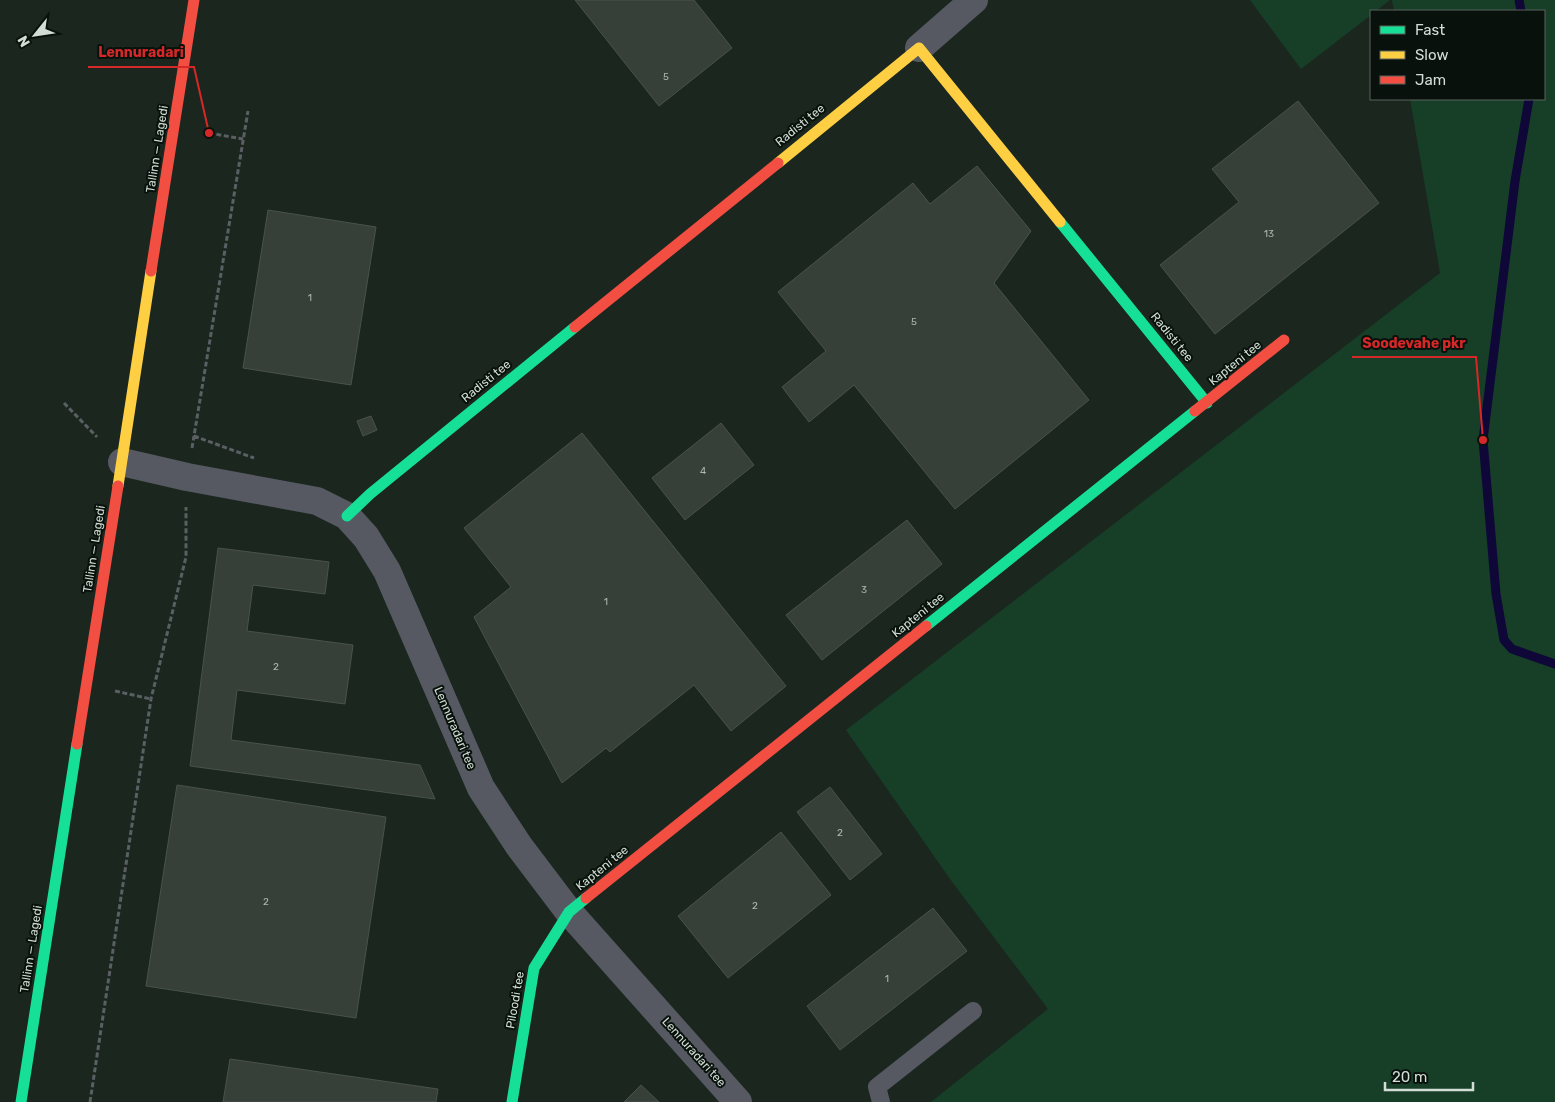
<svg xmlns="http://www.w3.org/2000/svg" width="1555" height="1102" font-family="Rubik,sans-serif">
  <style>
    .green { fill: #173f28 }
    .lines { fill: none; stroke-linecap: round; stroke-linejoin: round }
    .stream { stroke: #0e0738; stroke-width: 9 }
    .building { fill: #364039; stroke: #49534c }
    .path { stroke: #5a5f63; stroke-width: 3; stroke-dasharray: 5 2.5; stroke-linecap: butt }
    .lane { stroke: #565962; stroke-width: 18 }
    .street { stroke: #565962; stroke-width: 28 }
    .fast { stroke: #16e098; stroke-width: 11 }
    .slow { stroke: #ffcf43; stroke-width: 11 }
    .jam { stroke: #f24e42; stroke-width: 11 }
    .labels { text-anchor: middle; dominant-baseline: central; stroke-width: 4; stroke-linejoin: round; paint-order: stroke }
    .number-label { font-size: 10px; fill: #abb6ae }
    .street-label { font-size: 12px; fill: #d2ded5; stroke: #08110b }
    .leader { fill: none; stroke: #d62828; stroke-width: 2 }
    .callout-dot { fill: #d62828; stroke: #08110b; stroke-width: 2 }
    .callout-label { font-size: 14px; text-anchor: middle; font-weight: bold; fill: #d62828; stroke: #08110b; stroke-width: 4; stroke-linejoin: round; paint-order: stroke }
  </style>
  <rect width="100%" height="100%" fill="#1b261f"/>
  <path class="green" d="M 1250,0 L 1390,0 L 1376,11 L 1371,11 L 1371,15 L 1301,69 Z
    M 1392,0 L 1555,0 L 1555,1102 L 931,1102 L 1048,1009 L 950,879 L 846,730 L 1440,273 L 1410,99 L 1544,99 L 1544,11 L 1394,11 Z"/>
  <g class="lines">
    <path class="stream" d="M 1519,0 L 1521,11
      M 1529,99 L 1515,181 L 1483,440 L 1496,594 L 1504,640 L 1512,649 L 1555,664"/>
  </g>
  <path class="building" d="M 575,0 L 694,0 L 732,48 L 659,106 Z
    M 1298,101 L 1379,203 L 1215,334 L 1160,265 L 1239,202 L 1212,169 Z
    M 977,166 L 1031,231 L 994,283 L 1089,400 L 955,509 L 854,385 L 809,422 L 782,387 L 826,351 L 778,292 L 913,183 L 930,204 Z
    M 268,210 L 376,227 L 351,385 L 243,368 Z
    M 371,416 L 377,430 L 363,436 L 357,421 Z
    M 721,423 L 754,465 L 685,520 L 652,478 Z
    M 582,433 L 786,686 L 731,731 L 694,685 L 610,752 L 606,748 L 562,783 L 474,617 L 511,587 L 464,528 Z
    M 907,520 L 942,564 L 822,660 L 786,615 Z
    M 218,548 L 329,562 L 325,594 L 253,585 L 247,631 L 353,645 L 345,704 L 237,690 L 231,740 L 420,765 L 435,799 L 190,766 Z
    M 177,785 L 386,817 L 356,1018 L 146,986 Z
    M 830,787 L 882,854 L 850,880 L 797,812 Z
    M 781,832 L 831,895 L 728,978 L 678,916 Z
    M 933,908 L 967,951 L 840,1050 L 807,1006 Z
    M 230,1059 L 438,1089 L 436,1102 L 223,1102 Z
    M 641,1085 L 659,1102 L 624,1102 Z"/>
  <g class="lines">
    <path class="path" d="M 209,133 L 243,139
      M 64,403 L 97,437
      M 194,436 L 254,458
      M 192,448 L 248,111
      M 115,691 L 151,699
      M 90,1102 L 151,699 L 186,557 L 186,507"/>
    <path class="lane" d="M 881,1102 L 877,1087 L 973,1011"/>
    <path class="street" d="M 919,48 L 974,0
      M 122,462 L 187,477 L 317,501 L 347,516 L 366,537 L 387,571 L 481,788 L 519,846 L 569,912 L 738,1102"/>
    <path class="fast" d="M 1060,222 L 1207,403
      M 347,516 L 370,494 L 575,327
      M 926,626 L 1195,411
      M 21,1102 L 77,744
      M 512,1102 L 534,968 L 569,912 L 586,898"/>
    <path class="slow" d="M 778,163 L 919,48 L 1060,222
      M 118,486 L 151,271"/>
    <path class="jam" d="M 151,271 L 194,0
      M 575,327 L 778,163
      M 1195,411 L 1284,340
      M 77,744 L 118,486
      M 586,898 L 926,626"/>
  </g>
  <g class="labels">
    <g class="number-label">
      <text x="666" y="77">5</text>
      <text x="1269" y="234">13</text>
      <text x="310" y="298">1</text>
      <text x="914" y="322">5</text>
      <text x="703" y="471">4</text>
      <text x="864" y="590">3</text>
      <text x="606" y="602">1</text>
      <text x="276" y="667">2</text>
      <text x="840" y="833">2</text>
      <text x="266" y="902">2</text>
      <text x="755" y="906">2</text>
      <text x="887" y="979">1</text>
    </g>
    <g class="street-label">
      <text transform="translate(800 125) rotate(-39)">Radisti tee</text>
      <text transform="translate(157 149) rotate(-81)">Tallinn — Lagedi</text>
      <text transform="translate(1172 337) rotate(51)">Radisti tee</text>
      <text transform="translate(1235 363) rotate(-39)">Kapteni tee</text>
      <text transform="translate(486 381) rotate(-39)">Radisti tee</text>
      <text transform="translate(94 549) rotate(-81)">Tallinn — Lagedi</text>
      <text transform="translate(918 615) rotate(-39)">Kapteni tee</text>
      <text transform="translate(455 728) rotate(67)">Lennuradari tee</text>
      <text transform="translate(602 868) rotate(-39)">Kapteni tee</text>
      <text transform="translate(31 949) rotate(-81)">Tallinn — Lagedi</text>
      <text transform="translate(515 1000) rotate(-80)">Piloodi tee</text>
      <text transform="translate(694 1052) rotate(48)">Lennuradari tee</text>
    </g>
  </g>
  <path class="leader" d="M209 133L194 67H88M1483 440L1476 357H1352"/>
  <g class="callout-dot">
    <circle cx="209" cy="133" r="5"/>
    <circle cx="1483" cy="440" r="5"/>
  </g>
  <g class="callout-label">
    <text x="141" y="57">Lennuradari</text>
    <text x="1414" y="348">Soodevahe pkr</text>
  </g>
  <rect x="1370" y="10" width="175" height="90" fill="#08110b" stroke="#59635c"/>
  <rect x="1380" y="26" width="25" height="8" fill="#16e098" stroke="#59635c"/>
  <text x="1415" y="35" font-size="15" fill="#d2ded5">Fast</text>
  <rect x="1380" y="51" width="25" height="8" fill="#ffcf43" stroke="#59635c"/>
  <text x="1415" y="60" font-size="15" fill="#d2ded5">Slow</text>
  <rect x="1380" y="76" width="25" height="8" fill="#f24e42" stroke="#59635c"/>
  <text x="1415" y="85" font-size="15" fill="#d2ded5">Jam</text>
  <g transform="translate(35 35) rotate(240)" stroke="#08110b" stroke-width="4" paint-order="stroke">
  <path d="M0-4L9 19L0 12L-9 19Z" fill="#d2ded5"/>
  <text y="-8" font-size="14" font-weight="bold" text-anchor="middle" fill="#d2ded5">N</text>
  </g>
  <path d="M1385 1082v8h88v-8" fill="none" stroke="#d2ded5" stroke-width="2.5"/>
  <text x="1392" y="1082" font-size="15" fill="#d2ded5" stroke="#08110b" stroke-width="4" paint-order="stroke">20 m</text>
</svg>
